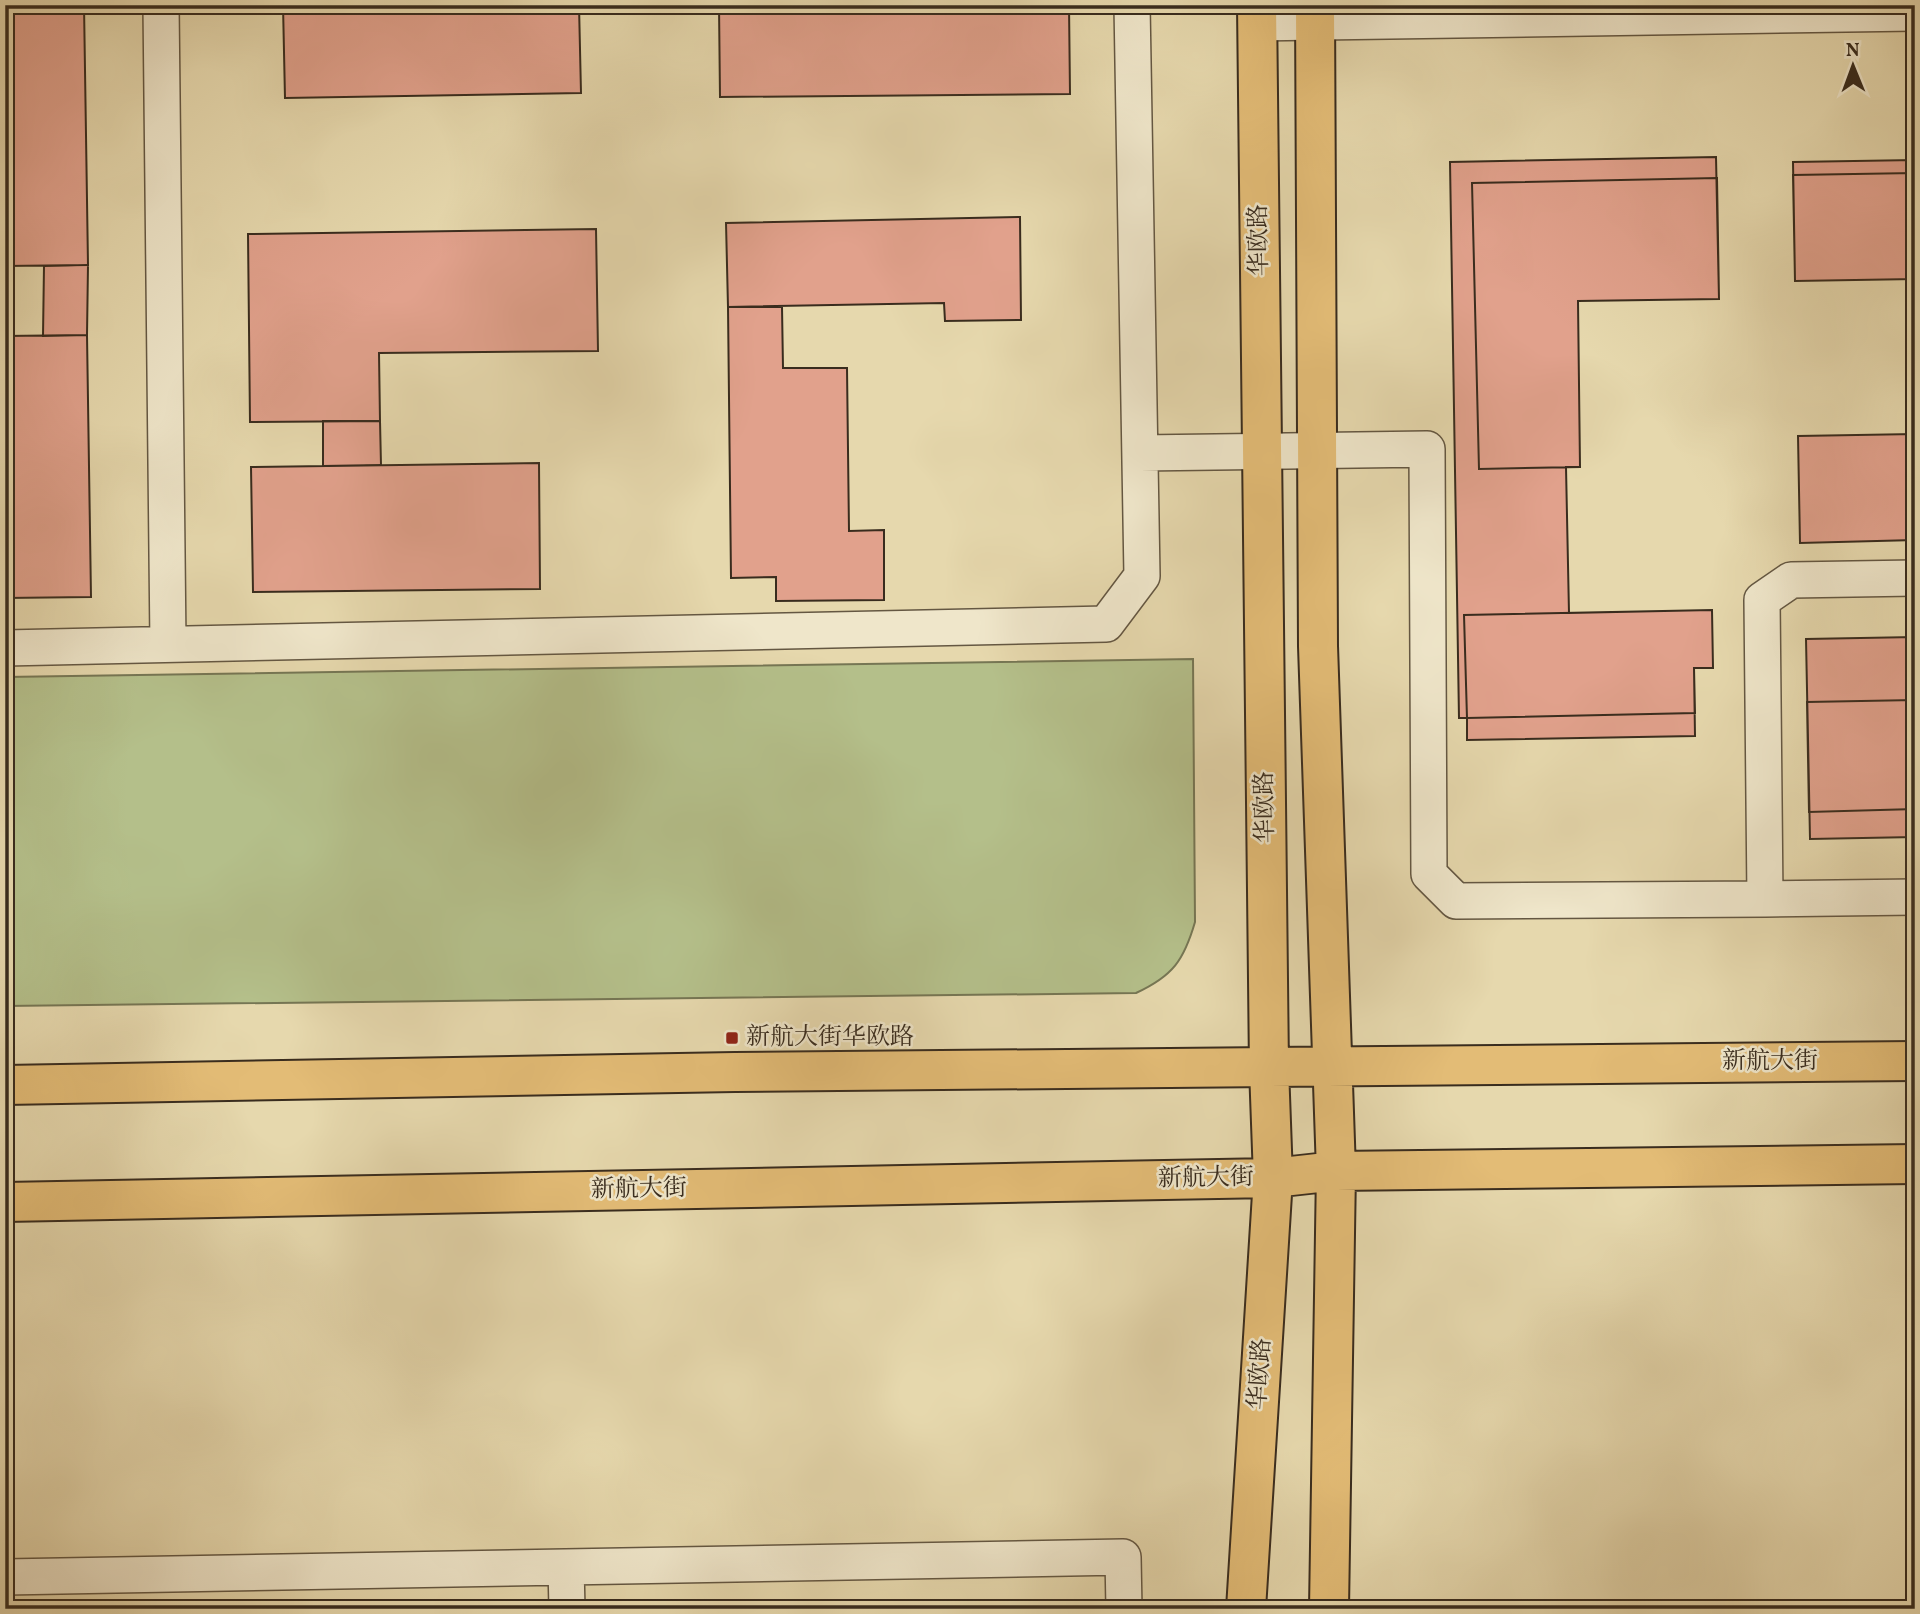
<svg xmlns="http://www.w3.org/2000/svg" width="1920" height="1614" font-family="Vollkorn,'Noto Serif SC',serif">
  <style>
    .green { fill: #b4bf8a; stroke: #767654; stroke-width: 2 }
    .building { fill: #e1a18c; stroke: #392c1e; stroke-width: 2 }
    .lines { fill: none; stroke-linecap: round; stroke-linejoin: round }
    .minor-casing { stroke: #645742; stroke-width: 38 }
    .major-casing { stroke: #392c1e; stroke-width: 42 }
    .minor { stroke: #efe6ca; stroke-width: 35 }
    .major { stroke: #e3bc76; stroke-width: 38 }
    .poi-dot { fill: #8f2418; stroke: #efe6ca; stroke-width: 2.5 }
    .labels { text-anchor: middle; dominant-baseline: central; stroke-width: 5; stroke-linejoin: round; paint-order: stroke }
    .street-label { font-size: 24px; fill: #392c1e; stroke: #efe6ca }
    .poi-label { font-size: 24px; fill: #392c1e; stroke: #efe6ca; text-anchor: start }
  </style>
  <rect width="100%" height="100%" fill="#e6d8ad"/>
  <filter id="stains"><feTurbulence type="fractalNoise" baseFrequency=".00286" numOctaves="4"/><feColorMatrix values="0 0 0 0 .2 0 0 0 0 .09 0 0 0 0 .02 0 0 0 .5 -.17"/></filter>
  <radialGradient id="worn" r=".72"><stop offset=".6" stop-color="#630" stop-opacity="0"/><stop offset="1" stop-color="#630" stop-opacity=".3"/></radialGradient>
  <path class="green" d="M 1193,659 L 1195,922 C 1184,960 1173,976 1136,993 L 5,1006 L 5,677 Z"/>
  <path class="building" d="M 5,5 L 84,5 L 88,265 L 5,266 Z
    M 283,5 L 579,5 L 581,93 L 285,98 Z
    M 719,5 L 1069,5 L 1070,94 L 720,97 Z
    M 1716,157 L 1719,299 L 1578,301 L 1580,467 L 1566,467 L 1569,613 L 1712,610 L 1713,668 L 1694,668 L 1695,736 L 1467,740 L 1467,718 L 1459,718 L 1450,162 Z
    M 1915,160 L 1915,279 L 1795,281 L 1793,162 Z
    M 1915,173 L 1915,279 L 1795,281 L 1793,175 Z
    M 1717,178 L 1719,299 L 1578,301 L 1580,467 L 1479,469 L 1472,183 Z
    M 1020,217 L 1021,320 L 945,321 L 944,303 L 728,307 L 726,223 Z
    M 596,229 L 598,351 L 379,353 L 380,421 L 250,422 L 248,234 Z
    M 88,265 L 87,335 L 43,336 L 44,266 Z
    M 728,307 L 782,307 L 783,368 L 847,368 L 849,531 L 884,530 L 884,600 L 776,601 L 776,577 L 731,578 Z
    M 87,335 L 91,597 L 5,598 L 5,336 Z
    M 323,421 L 380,421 L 381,465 L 323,466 Z
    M 1915,434 L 1915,540 L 1800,543 L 1798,436 Z
    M 539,463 L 540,589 L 253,592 L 251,467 Z
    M 1712,610 L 1713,668 L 1694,668 L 1695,713 L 1467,718 L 1464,615 Z
    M 1915,637 L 1915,837 L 1810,839 L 1806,639 Z
    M 1915,700 L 1915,809 L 1809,812 L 1807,702 Z"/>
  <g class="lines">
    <g class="minor-casing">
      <path id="minor" d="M 161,5 L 168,644
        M 1257,23 L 1915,13
        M 1140,453 L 1427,449 L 1429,874 L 1456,901 L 1765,899
        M 1915,578 L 1791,580 L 1762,600 L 1765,899 L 1915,897
        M 5,648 L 1106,624 L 1142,576 L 1132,5
        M 566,1567 L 567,1609
        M 5,1577 L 1123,1557 L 1124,1609"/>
    </g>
    <g class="major-casing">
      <path id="major" d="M 1315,5 L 1318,646 L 1336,1171 L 1329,1609
        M 5,1085 L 735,1072 L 1915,1061
        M 5,1202 L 1273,1178 L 1336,1171 L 1915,1164
        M 1246,1609 L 1273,1178 L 1269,1068 L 1257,5"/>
    </g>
    <use href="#minor" class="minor"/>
    <use href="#major" class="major"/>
  </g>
  <rect class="poi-dot" x="725" y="1031" width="14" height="14" rx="3.5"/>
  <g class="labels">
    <g class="street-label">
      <text transform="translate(1260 240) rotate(-91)">华欧路</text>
      <text transform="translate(1266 807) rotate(-91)">华欧路</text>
      <text x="1770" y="1062">新航大街</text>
      <text transform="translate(1206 1179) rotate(-1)">新航大街</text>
      <text transform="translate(639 1190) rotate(-1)">新航大街</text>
      <text transform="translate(1261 1374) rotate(-86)">华欧路</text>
    </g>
    <g class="poi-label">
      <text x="746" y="1038">新航大街华欧路</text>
    </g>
  </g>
  <rect width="1920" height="1614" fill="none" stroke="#e6d8ad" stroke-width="28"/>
  <rect x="7" y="7" width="1906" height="1600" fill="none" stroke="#392c1e" stroke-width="3.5"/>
  <rect x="14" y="14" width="1892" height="1586" fill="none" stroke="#392c1e" stroke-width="2"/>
  <g transform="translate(1853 66) rotate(359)" stroke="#efe6ca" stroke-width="5" paint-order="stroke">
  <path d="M0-5L12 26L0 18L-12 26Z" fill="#392c1e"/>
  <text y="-10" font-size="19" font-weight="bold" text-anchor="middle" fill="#392c1e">N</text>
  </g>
  <rect width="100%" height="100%" filter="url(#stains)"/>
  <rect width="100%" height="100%" fill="url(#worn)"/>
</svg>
